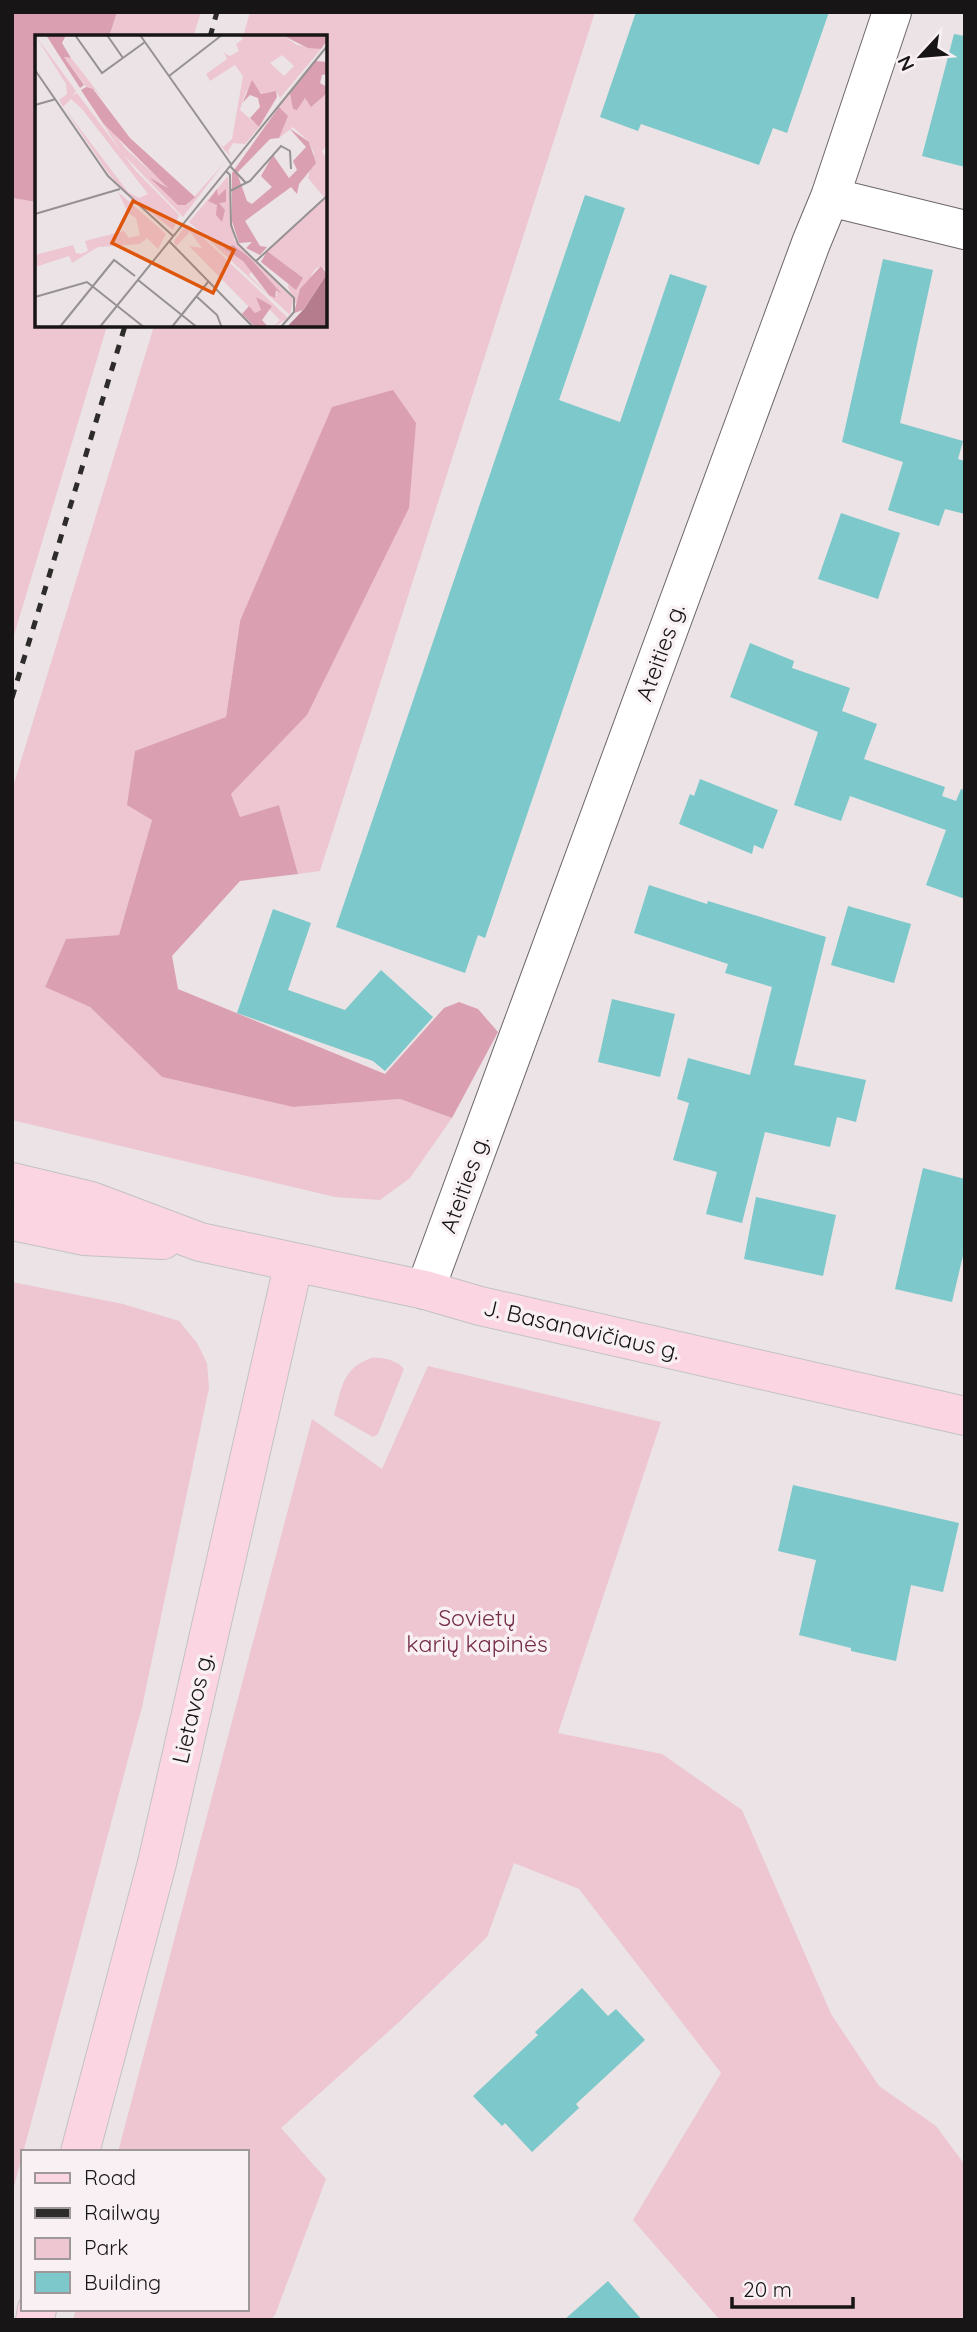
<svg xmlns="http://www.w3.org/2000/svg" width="977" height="2332" font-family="Quicksand,sans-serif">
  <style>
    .green { fill: #edc6d1 }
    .forest { fill: #db9fb2 }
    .building { fill: #7cc8ca }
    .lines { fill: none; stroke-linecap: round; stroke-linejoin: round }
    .minor-casing { stroke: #6e6769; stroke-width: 40 }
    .major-casing { stroke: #c3c2c2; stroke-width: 40 }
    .minor { stroke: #fff; stroke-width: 38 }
    .major { stroke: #fbd6e2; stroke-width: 38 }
    .rail { stroke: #2e2b2b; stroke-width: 5; stroke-dasharray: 9 9; stroke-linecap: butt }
    .labels { text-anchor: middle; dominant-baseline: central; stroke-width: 7; stroke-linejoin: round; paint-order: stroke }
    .street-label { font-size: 23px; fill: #171515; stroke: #f9f0f3 }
    .park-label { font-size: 23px; fill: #742c48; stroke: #f9f0f3 }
    .inset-road { fill: none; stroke: #969192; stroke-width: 2 }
    .view { fill: #de560c; fill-opacity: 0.15; stroke: #de560c; stroke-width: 3.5 }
    .inset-edge { fill: none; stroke: #171515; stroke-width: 3.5 }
  </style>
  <rect width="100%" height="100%" fill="#ebe3e5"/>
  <path class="green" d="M 117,12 L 201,12 L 193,37 L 109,37 Z
    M 250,12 L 595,12 L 320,871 L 298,874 L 279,805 L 240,817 L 231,794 L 307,715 L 240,620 L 226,717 L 135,752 L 152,820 L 119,935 L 66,939 L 45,987 L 90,1007 L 162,1077 L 293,1107 L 400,1099 L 452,1118 L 410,1178 L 380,1200 L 335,1197 L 12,1120 L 12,790 L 154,326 L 326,326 L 326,37 L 243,37 Z
    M 12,198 L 37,202 L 37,326 L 107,326 L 12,642 Z
    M 12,1282 L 123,1304 L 179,1321 L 197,1343 L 207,1363 L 209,1388 L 142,1707 L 12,2194 Z
    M 371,1358 C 383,1357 397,1360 404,1369 L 378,1434 L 373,1437 L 334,1415 C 342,1387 342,1369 371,1358 Z
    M 428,1366 L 661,1422 L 558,1733 L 662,1754 L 742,1810 L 831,2014 L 879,2086 L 936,2126 L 965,2165 L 965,2320 L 720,2320 L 633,2220 L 721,2073 L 579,1889 L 514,1863 L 487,1937 L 399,2022 L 281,2128 L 326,2179 L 275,2315 L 270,2320 L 73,2320 L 76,2309 L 247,2309 L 247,2152 L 118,2152 L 312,1419 L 382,1469 Z"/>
  <path class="forest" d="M 12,12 L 117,12 L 109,37 L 37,37 L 37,202 L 12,198 Z
    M 393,390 L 416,423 L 409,508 L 307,715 L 231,794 L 240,817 L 279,805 L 298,874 L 240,881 L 172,956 L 178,989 L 385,1074 L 444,1008 L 459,1002 L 478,1009 L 498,1032 L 452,1118 L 400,1099 L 293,1107 L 162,1077 L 90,1007 L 45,987 L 66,939 L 119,935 L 152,820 L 127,805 L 135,751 L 226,717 L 240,621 L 332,407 Z"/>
  <path class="building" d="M 636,12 L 829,12 L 787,133 L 773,128 L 759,165 L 641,124 L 638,131 L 600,117 Z
    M 954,34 L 965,36 L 965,167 L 922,156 Z
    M 585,195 L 625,208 L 559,400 L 620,422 L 670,274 L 707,286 L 485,938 L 478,935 L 465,973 L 336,927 Z
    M 883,259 L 933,270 L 900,423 L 963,441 L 958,459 L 965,461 L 965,514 L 945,509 L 939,526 L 888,510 L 903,462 L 842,442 Z
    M 841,513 L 900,533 L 878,599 L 818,579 Z
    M 750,643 L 794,661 L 792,668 L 850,688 L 842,711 L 877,724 L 864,759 L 945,787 L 942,796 L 956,801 L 961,789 L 965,790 L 965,899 L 926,885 L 946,830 L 850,796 L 841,821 L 794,805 L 818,732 L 730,697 Z
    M 700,779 L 778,810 L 763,849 L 754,845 L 752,854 L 679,824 L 690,794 L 694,796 Z
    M 649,885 L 707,904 L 708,901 L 826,937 L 794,1065 L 866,1080 L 856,1122 L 837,1117 L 830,1147 L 765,1132 L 742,1223 L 706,1214 L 717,1172 L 673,1160 L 689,1103 L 677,1099 L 688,1058 L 750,1075 L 772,987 L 725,973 L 728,964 L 634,933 Z
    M 848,906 L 911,924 L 894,983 L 831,965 Z
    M 273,909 L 311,923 L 288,990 L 345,1010 L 381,970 L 433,1017 L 385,1071 L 373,1061 L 237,1013 Z
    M 612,999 L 675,1014 L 660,1077 L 598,1062 Z
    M 923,1168 L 965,1179 L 965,1247 L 952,1302 L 895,1289 Z
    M 756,1197 L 836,1215 L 823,1276 L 744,1259 Z
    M 793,1485 L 959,1523 L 943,1592 L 911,1585 L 896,1661 L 851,1651 L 851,1648 L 799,1635 L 816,1560 L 778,1551 Z
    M 582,1988 L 608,2016 L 616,2009 L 645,2040 L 576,2104 L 579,2108 L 532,2152 L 505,2123 L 502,2126 L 473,2096 L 538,2035 L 535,2032 Z
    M 608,2281 L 642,2320 L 564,2320 Z"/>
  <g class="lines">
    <g class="minor-casing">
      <path id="minor" d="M 830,197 L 965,230
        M 425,1290 L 811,243 L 830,197 L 892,12"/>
    </g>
    <g class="major-casing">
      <path id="major" d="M 12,1182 L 91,1201 L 200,1242 L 425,1290 L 480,1306 L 965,1416
        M 12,1221 L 84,1236 L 163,1240
        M 80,2152 L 157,1863 L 294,1262
        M 35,2320 L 37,2309"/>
    </g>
    <use href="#minor" class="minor"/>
    <use href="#major" class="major"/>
    <path class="rail" d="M 210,37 L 217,12
      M 12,698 L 125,326"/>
  </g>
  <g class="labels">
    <g class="street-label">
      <text transform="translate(660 652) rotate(-70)">Ateities g.</text>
      <text transform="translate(464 1184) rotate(-70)">Ateities g.</text>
      <text transform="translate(582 1329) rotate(13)">J. Basanavičiaus g.</text>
      <text transform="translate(192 1708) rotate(-77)">Lietavos g.</text>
    </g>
    <g class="park-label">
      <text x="477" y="1617">Sovietų<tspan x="477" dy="26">karių kapinės</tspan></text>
    </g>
  </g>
  <g transform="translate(35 35)">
    <rect width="292" height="292" fill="#ebe3e5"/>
    <path d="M 0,0 L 41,56 L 37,61 L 42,58 L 100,135 L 144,180 L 138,195 L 90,157 L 73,138 L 30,74 L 93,157 L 104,163 L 113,159 L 47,74 L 36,64 L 28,72 L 24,65 L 32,59 L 31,49 ZM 204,0 L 247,0 L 262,10 L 286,14 L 245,63 L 241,56 L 227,59 L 220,52 L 211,56 L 205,75 L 224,92 L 210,109 L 198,108 L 193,116 L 196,122 L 183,108 L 188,112 L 197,104 L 208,41 L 200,30 L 175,46 L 171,39 L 192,24 L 189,18 L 195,21 L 204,16 L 201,9 L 208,4 ZM 247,20 L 259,31 L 249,41 L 235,28 ZM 29,22 L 36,23 L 69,65 L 59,54 L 55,57 ZM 46,55 L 90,113 L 134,153 L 114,142 L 152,170 L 189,128 L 148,182 L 87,118 ZM 290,56 L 292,110 L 287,116 L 292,125 L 293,159 L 289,162 L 273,143 L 279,118 L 274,107 L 258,92 L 244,103 L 242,99 L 249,91 L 244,72 L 255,58 L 265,66 ZM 193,141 L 199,205 L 258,264 L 255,280 L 154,187 ZM 198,210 L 214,222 L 247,259 L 241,255 L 242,261 L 233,259 L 214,240 L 217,236 ZM 83,157 L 131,199 L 123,214 L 112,203 L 105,209 L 63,212 L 37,228 L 34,221 L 0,232 L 0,220 L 38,210 L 41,218 L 46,219 L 53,216 L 50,206 L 89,196 L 94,203 L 105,200 L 101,183 L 93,178 ZM 292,161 L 292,236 L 286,231 L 280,234 L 261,269 L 253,252 L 257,235 L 232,216 ZM 152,189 L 156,191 L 253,283 L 238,292 L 245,285 L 222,262 L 226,275 L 220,278 L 154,211 L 167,213 L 155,197 L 141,211 L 139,206 Z" fill="#edc6d1" fill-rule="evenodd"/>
    <path d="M 11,0 L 31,0 L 27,8 L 36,23 L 29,22 L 49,50 L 45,53 ZM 247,0 L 292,0 L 292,6 L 286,14 L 273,13 ZM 281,26 L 292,27 L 292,39 L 287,40 L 285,48 L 292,52 L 292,58 L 276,72 L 270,63 L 262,75 L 258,74 L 255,58 ZM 217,45 L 226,59 L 241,56 L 242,62 L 224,92 L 215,83 L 225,72 L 223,63 L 215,60 L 208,67 ZM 51,52 L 58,54 L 95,103 L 160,162 L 151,170 L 143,170 L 114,142 L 133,153 L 68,88 L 46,55 ZM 244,72 L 253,81 L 244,103 L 235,104 L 202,138 L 212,166 L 217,169 L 237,152 L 226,141 L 238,120 L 254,143 L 262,135 L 258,126 L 271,112 L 254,93 L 274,107 L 281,128 L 264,149 L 262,159 L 256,152 L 210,186 L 225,211 L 232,212 L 225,220 L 211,213 L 217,207 L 204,208 L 197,186 L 197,138 ZM 182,154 L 183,161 L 191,154 L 191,167 L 184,168 L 190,175 L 187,187 L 181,180 L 182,170 L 173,166 ZM 198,210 L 214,222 L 247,259 L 241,255 L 240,263 L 234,260 L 208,226 L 189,213 ZM 232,216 L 268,243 L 261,255 L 226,227 ZM 286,231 L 292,239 L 268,275 L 259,278 L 265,254 ZM 221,262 L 237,271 L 227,285 L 233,292 L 220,292 L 207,279 L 214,271 L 220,278 L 226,275 Z" fill="#db9fb2"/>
    <path d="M 292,239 L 292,292 L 252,292 L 269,274 Z" fill="#b57c8e"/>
    <path class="inset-road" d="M 40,0 L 67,38 L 110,7M 72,0 L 88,23M 105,0 L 196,129M 0,35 L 73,141 L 138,201M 134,41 L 187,0M 0,70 L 21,64M 195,131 L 211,148M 191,136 L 195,140 L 196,190 L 203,209 L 259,263 L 259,277 L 245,293M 195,156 L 215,146 L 246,111 L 255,116 L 256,134M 0,179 L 85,154M 134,206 L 219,293M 221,226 L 293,160M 103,245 L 163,293M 161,261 L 182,280 L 187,293M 0,262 L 52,247 L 110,293M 24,293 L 79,225 L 100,241M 64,293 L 293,10M 136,293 L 173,247"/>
    <path class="view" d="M 98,166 L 199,215 L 178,258 L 77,208 Z"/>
    <rect width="292" height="292" class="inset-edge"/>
  </g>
  <rect width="977" height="2332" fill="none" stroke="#171515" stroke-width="28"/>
  <rect x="21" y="2150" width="228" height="161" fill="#f9f0f3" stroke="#9f989a" stroke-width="2"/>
  <rect x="35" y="2173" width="35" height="10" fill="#fbd6e2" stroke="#9f989a" stroke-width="2"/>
  <text x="84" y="2185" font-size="21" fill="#171515">Road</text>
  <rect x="35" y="2208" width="35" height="10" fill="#2e2b2b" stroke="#9f989a" stroke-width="2"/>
  <text x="84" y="2220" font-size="21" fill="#171515">Railway</text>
  <rect x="35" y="2238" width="35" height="21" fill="#edc6d1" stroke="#9f989a" stroke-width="2"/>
  <text x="84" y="2255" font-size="21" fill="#171515">Park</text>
  <rect x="35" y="2272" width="35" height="21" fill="#7cc8ca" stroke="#9f989a" stroke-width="2"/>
  <text x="84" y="2290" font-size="21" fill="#171515">Building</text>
  <g transform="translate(921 56) rotate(244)" stroke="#f9f0f3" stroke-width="5" paint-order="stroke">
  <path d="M0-5L12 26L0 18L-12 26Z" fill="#171515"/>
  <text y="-10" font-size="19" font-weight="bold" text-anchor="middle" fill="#171515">N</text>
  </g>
  <path d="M732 2297v10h121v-10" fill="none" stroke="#171515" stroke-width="3.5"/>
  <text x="743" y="2297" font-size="21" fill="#171515" stroke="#f9f0f3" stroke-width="5" paint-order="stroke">20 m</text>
</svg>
